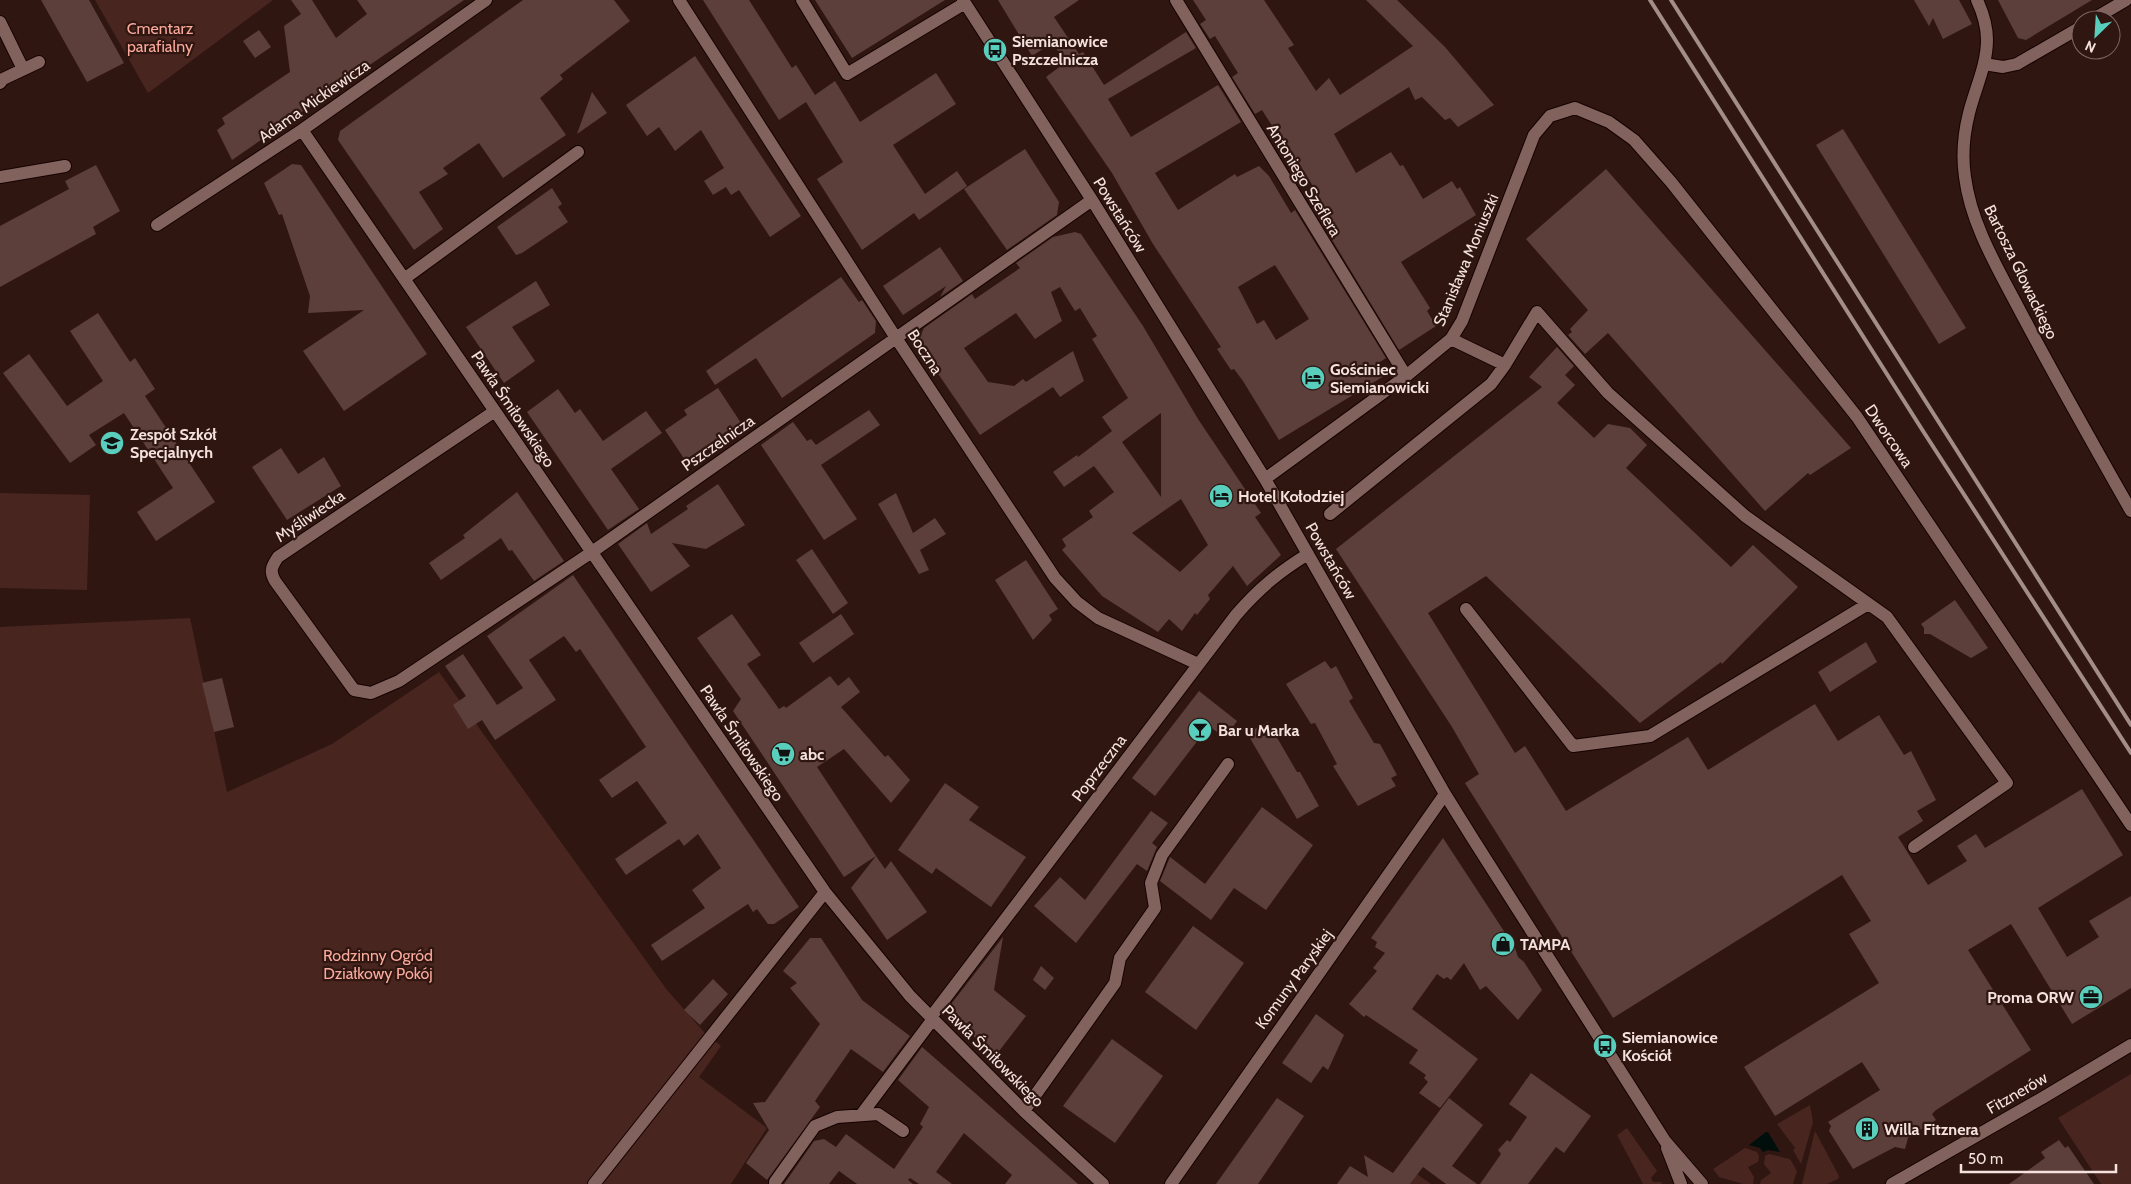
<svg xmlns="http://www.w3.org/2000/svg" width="2131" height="1184" font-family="Cabin,sans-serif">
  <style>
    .green { fill: #49251f }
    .water { fill: #000f0c }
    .building { fill: #5c3f3a; fill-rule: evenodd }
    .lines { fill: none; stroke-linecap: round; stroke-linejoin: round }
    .minor-casing { stroke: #150201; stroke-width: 14 }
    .minor { stroke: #81625d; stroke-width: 12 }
    .rail { stroke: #a38d89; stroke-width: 4 }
    .labels { text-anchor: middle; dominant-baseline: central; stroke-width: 4.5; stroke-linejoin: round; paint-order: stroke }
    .park-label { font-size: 16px; fill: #faaa9c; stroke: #2f1611 }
    .poi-label { font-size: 16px; font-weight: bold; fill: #f5e2df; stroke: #2f1611; text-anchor: start }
    .street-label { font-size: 16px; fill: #f5e2df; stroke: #2f1611 }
  </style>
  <rect width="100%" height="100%" fill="#2f1611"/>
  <path class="green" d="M 95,0 L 273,0 L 148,93 Z
    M 0,493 L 90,495 L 87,590 L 0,588 Z
    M 190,618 L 227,792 L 332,744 L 439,672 L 667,990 L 704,1032 L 721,1046 L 699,1077 L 767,1128 L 731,1184 L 0,1184 L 0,627 Z
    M 2131,1074 L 2131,1184 L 2101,1184 L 2058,1118 Z
    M 1810,1105 L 1813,1122 L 1801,1164 L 1793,1150 L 1795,1148 L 1777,1124 Z
    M 1627,1128 L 1657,1171 L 1651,1178 L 1653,1182 L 1661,1182 L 1662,1184 L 1643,1184 L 1617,1135 Z
    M 1815,1131 L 1839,1176 L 1838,1179 L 1827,1184 L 1802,1184 Z
    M 1745,1148 L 1757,1152 L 1759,1156 L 1758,1162 L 1748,1167 L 1754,1177 L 1753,1184 L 1743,1184 L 1719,1177 L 1713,1169 Z
    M 1769,1154 L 1790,1159 L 1797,1171 L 1793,1184 L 1760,1184 L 1761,1180 L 1771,1173 L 1764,1164 L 1765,1156 Z
    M 1417,1174 L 1431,1184 L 1410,1184 Z"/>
  <path class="water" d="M 1766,1132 L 1768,1132 L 1780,1152 L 1768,1150 L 1763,1152 L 1760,1148 L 1749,1145 Z"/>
  <path class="building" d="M 41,0 L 89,0 L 124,63 L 87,82 Z
    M 291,0 L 312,0 L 336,38 L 367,14 L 357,0 L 464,0 L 232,160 L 217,130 L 225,124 L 222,118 L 290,72 L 284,26 L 301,14 Z
    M 523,0 L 614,0 L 630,21 L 560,75 L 563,79 L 540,98 L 566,135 L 503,178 L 479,143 L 443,168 L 448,174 L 419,192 L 443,229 L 414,250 L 338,140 L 340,131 Z
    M 703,0 L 749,0 L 792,68 L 796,65 L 815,95 L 835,81 L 860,122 L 936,73 L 956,104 L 893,145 L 925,194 L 957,171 L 967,186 L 919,220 L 914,213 L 862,250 L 817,179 L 843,162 L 806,102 L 779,120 Z
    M 815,0 L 945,0 L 852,58 Z
    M 998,0 L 1079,0 L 1054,17 L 1079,54 L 1083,52 L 1104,85 L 1186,32 L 1196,48 L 1108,99 L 1131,137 L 1218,85 L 1241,122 L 1155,173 L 1178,210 L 1235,174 L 1237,177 L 1259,166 L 1269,176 L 1291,213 L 1295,210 L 1386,358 L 1377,364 L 1384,376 L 1279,440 L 1243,381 L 1234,369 L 1231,370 L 1217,349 L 1221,347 L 1153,244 L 1112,173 L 1046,77 L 1066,62 L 1052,43 L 1032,56 ZM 1275,265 L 1309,319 L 1276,340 L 1264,320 L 1257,324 L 1238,287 Z
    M 1193,0 L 1264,0 L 1294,45 L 1288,48 L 1316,91 L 1329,78 L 1340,95 L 1413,46 L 1366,0 L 1397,0 L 1445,47 L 1494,105 L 1458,127 L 1450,118 L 1445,120 L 1422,97 L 1415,100 L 1409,87 L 1334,134 L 1356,173 L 1391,152 L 1400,166 L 1403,165 L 1423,199 L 1452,181 L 1457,189 L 1460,187 L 1476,215 L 1401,262 L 1430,308 L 1427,311 L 1436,326 L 1399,350 L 1309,202 L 1319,196 L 1297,160 L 1295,162 L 1262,110 L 1255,114 L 1232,77 L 1238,73 L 1215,36 L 1210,39 L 1200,24 L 1206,20 Z
    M 1914,0 L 1959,0 L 1972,24 L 1943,39 L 1933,18 L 1929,26 Z
    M 1998,0 L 2092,0 L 2026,40 L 2018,38 Z
    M 259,30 L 271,47 L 255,58 L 243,41 Z
    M 695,56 L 801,216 L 770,237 L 739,190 L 731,195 L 726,187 L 713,195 L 704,181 L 724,168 L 701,130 L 675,151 L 659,127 L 647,136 L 626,105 Z
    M 592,92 L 607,113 L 577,134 Z
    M 1843,129 L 1966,328 L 1939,344 L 1816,145 Z
    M 1025,149 L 1059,202 L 1057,215 L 1007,250 L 964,189 Z
    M 292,164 L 301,165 L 427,354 L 344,411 L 303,351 L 364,310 L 308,313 L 310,296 L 282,214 L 279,215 L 264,183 Z
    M 96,165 L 120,211 L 93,227 L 96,234 L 0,287 L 0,226 L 69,189 L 65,181 Z
    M 1606,169 L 1851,448 L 1810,475 L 1808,473 L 1765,511 L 1608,333 L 1585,354 L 1568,335 L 1572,332 L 1570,329 L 1588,310 L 1526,239 Z
    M 552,188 L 562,204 L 558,207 L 568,222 L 522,253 L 516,255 L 497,227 Z
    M 1075,232 L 1081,234 L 1143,326 L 1198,419 L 1261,513 L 1255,517 L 1281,555 L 1247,586 L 1233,566 L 1208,595 L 1210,599 L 1197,615 L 1195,613 L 1182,631 L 1169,619 L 1158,632 L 1102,596 L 1062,550 L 1066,546 L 1062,539 L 1093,517 L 1089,511 L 1114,492 L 1094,466 L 1064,487 L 1053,472 L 1077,455 L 1078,457 L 1112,431 L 1102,417 L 1128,398 L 1092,339 L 1097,336 L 1080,308 L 1075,311 L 1060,287 L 1051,292 L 1062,321 L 1035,339 L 1016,313 L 964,348 L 988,382 L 1014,386 L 1023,379 L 1026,382 L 1073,351 L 1084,381 L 1060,397 L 1053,387 L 980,435 L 917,343 L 924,328 L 972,294 L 975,299 L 1020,268 L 1016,263 L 1053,237 ZM 1161,413 L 1161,497 L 1122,442 ZM 1181,499 L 1208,545 L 1180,572 L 1132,533 Z
    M 940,247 L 963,281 L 940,297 L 946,286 L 903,315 L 883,286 Z
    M 841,277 L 859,302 L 862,300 L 876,321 L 875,333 L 782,398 L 756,358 L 715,385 L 706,371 Z
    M 536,281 L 550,305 L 512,327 L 535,361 L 504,383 L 466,327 Z
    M 98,313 L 130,362 L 135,358 L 155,389 L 145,396 L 215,502 L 156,541 L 137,512 L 173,488 L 124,413 L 89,435 L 96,445 L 70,463 L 3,373 L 29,354 L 67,406 L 103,381 L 70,331 Z
    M 1557,347 L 1574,366 L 1565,375 L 1575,385 L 1557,403 L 1594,438 L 1608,424 L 1630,428 L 1647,445 L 1626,468 L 1731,567 L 1753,545 L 1798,587 L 1722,664 L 1721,662 L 1640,723 L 1486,576 L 1428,613 L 1515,753 L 1525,746 L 1566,811 L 1688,737 L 1708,770 L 1815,704 L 1838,741 L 1879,715 L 1904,755 L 1911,751 L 1936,800 L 1917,811 L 1923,821 L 1898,837 L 1928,885 L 1967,861 L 1957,846 L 1976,834 L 1985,848 L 2082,789 L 2123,855 L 2038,908 L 2067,957 L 2099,937 L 2089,921 L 2131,896 L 2131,988 L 2072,1024 L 2011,924 L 1968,950 L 2031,1050 L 1936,1110 L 1932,1114 L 1936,1120 L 1908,1138 L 1905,1149 L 1895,1147 L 1853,1169 L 1829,1131 L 1831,1126 L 1828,1122 L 1880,1090 L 1862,1062 L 1775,1116 L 1744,1067 L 1879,983 L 1849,934 L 1871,921 L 1842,875 L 1613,1018 L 1465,783 L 1479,774 L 1452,727 L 1336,549 L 1542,387 L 1529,377 Z
    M 718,388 L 741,423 L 685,460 L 665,430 L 687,415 L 684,410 Z
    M 558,389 L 575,413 L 580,409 L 603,441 L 646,411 L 662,433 L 611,469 L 639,509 L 608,530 L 527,412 Z
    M 869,410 L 880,425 L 821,465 L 857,519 L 824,540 L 761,445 L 793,422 L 807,441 L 811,439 L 816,445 Z
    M 281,448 L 298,474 L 324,457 L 341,486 L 287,520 L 252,467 Z
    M 718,484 L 745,525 L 706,549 L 672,543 L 690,566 L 651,592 L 618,544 L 647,523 L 651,534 L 688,509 L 686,506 Z
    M 517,492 L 564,561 L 534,581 L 512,550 L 509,551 L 501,538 L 441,580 L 429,563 L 465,538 L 463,535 Z
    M 896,493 L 913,533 L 935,518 L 946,534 L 920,550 L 929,570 L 919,574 L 878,504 Z
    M 812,549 L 848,603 L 833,614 L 796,560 Z
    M 1026,560 L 1058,609 L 1049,615 L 1052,620 L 1033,640 L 995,580 Z
    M 573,575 L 799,907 L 774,924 L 768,924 L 757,909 L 753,912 L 748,904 L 662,961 L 651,945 L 705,908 L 692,890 L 721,868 L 698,834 L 684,846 L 679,839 L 626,875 L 615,859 L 667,823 L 637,781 L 612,798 L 599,780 L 646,747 L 580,649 L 576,652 L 564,636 L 529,660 L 556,700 L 495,740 L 482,720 L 468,729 L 453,705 L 466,696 L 445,666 L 463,654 L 497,705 L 523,688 L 487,636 Z
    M 1955,600 L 1988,648 L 1971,658 L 1930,634 L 1924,634 L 1924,628 L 1921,624 Z
    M 732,614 L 761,655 L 747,664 L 779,709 L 784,706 L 786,708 L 830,676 L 838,686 L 849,677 L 860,692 L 841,707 L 885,757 L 888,755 L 910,780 L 891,803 L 844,749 L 817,767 L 876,856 L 844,877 L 733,711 L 741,699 L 697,638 Z
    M 841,614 L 854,634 L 813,663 L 799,643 Z
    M 1866,642 L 1877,662 L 1830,692 L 1818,672 Z
    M 1325,661 L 1331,669 L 1336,666 L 1353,698 L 1349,701 L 1374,743 L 1380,744 L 1397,775 L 1391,778 L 1396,786 L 1358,806 L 1333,766 L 1337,764 L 1315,723 L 1311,724 L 1286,684 Z
    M 222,678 L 234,727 L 214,732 L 202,683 Z
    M 1199,691 L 1237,721 L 1225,738 L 1209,726 L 1155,796 L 1132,778 Z
    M 1268,722 L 1297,772 L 1300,772 L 1319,806 L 1297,819 L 1247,733 Z
    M 945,783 L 979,807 L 969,820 L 1026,857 L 991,907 L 936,868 L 932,874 L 898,850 Z
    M 1262,807 L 1313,845 L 1266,910 L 1234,888 L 1211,920 L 1160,881 L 1170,857 L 1205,884 Z
    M 1151,811 L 1168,823 L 1152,843 L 1157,847 L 1147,871 L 1137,864 L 1076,943 L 1034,906 L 1060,877 L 1085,900 Z
    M 1443,838 L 1515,948 L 1518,957 L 1524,962 L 1542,990 L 1518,1020 L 1486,986 L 1480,990 L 1464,963 L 1451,980 L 1447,977 L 1444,979 L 1437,974 L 1412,1009 L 1478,1059 L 1440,1108 L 1419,1093 L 1428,1082 L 1424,1078 L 1426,1075 L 1409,1063 L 1418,1050 L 1366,1015 L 1364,1017 L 1349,1004 L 1377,971 L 1373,968 L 1385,953 L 1375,947 L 1377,942 L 1371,938 Z
    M 876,856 L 885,869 L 891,861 L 927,912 L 887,940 L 851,888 Z
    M 1193,926 L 1244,963 L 1196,1030 L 1145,992 Z
    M 1003,937 L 994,990 L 1026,1016 L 996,1055 L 949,1016 L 948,1008 Z
    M 810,938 L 821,938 L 862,1000 L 910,1036 L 883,1072 L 851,1049 L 815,1101 L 820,1107 L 767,1180 L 746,1163 L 769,1130 L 753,1103 L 765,1102 L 820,1024 L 790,988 L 797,983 L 783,971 Z
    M 1041,966 L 1054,978 L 1045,990 L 1033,980 Z
    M 713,979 L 728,994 L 700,1025 L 684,1010 Z
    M 1316,1014 L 1344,1035 L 1328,1070 L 1323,1066 L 1311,1083 L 1282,1063 Z
    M 1112,1039 L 1163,1076 L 1115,1143 L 1063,1106 Z
    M 922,1047 L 975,1093 L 1078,1184 L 1005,1184 L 1012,1175 L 964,1133 L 936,1172 L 952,1184 L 919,1184 L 910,1178 L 908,1180 L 913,1184 L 857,1184 L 839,1171 L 829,1184 L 784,1184 L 814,1141 L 824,1139 L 836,1147 L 846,1134 L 894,1169 L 923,1127 L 920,1124 L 929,1107 L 898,1080 Z
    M 1531,1073 L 1591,1116 L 1564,1153 L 1556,1147 L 1528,1184 L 1480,1184 L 1501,1154 L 1498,1150 L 1507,1140 L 1510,1142 L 1527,1117 L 1509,1104 Z
    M 1277,1098 L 1304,1116 L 1258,1184 L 1216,1184 Z
    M 1449,1098 L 1483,1125 L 1452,1166 L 1477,1184 L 1446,1184 L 1423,1167 L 1410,1184 L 1337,1184 L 1350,1166 L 1368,1177 L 1364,1155 L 1393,1173 Z
    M 2059,1140 L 2065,1148 L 2068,1146 L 2094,1184 L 2009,1184 L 2045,1158 L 2041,1152 Z"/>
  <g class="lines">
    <g class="minor-casing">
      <path id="minor" d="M 679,0 L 896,338 L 1055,578 L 1077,602 L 1098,618 L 1198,664
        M 802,0 L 847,74 L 965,3
        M 963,0 L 1092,200 L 1265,479 L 1445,794 L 1473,839 L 1665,1141 L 1702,1184
        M 1176,0 L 1406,376
        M 1977,0 C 1983,13 1987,25 1987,40 C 1987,65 1975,89 1969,113 C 1964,133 1962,157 1965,177 C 1971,224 1997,267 2019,309 C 2055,377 2093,444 2131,511
        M 2092,20 L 2126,0
        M 0,22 L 23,69
        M 1984,64 L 2003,67 L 2017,64 L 2081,27
        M 0,83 L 3,79 L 39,62
        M 302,130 L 825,892 L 910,996 L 1024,1111 L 1103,1184
        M 0,177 L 65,166
        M 157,225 L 302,130 L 486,0
        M 404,279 L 578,152
        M 1451,339 L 1505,365 L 1537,312 L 1608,393 L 1745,516 L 1887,617 L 2007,783 L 1914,847
        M 495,411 L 278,557 C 272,566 269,571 275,581 L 354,690 L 371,693 L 399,681 L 592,552 L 1092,200
        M 1265,479 L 1406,376 L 1451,339 L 1462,321 L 1534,135 L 1550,116 L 1575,108 L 1609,122 L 1634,140 L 1671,182 L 1857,417 L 2131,825
        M 1330,514 L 1491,384 L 1505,365
        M 1466,609 L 1573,746 L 1650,736 L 1868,604
        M 931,1017 L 1236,615 C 1258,589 1279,572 1308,554
        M 1024,1111 L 1115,983 L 1120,958 L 1155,908 L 1151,883 L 1162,855 L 1228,764
        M 861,1115 L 933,1019
        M 1667,1148 L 1681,1184
        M 594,1184 L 825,892
        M 775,1184 L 775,1182 L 815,1126 L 837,1117 L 878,1114 L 903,1131
        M 1171,1184 L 1445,794
        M 1892,1184 L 2044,1097 L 2131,1045"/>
    </g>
    <use href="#minor" class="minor"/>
    <path class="rail" d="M 1650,0 L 1923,431 L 2131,753
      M 1671,0 L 2131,725"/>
  </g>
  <defs>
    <g id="bus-disc" transform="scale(1.25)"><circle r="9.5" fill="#5acebc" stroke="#2f1611"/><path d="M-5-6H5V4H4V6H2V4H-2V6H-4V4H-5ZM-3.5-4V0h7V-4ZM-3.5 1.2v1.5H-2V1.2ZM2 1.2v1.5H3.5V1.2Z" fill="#111"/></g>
    <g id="hotel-disc" transform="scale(1.25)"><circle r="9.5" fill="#5acebc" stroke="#2f1611"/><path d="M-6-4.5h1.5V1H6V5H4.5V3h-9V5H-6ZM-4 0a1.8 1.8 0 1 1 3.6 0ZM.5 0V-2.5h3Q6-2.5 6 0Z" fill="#111"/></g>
    <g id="school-disc" transform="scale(1.25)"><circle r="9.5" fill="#5acebc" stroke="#2f1611"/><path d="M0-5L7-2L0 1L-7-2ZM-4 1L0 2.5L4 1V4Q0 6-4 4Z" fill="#111"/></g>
    <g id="bar-disc" transform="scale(1.25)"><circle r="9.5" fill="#5acebc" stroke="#2f1611"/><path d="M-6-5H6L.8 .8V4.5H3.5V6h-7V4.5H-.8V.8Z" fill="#111"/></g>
    <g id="supermarket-disc" transform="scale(1.25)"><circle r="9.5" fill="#5acebc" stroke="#2f1611"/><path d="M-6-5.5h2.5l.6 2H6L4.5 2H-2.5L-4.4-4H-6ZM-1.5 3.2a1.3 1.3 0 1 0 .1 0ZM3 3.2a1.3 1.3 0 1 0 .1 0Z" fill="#111"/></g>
    <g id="shop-disc" transform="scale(1.25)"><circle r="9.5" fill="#5acebc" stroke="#2f1611"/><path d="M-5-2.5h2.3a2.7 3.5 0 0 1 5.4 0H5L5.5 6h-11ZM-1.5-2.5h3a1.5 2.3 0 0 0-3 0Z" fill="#111"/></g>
    <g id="office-disc" transform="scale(1.25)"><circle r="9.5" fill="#5acebc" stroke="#2f1611"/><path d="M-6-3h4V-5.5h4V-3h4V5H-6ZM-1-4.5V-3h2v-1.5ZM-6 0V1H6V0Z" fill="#111"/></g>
    <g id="building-disc" transform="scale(1.25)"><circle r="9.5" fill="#5acebc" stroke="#2f1611"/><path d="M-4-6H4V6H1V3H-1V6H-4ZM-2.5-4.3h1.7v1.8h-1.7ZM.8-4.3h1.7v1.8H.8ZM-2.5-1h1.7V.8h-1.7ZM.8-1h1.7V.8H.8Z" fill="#111"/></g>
  </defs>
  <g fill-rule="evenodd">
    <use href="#bus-disc" x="995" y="50"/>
    <use href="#hotel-disc" x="1313" y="378"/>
    <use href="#school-disc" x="112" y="443"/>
    <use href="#hotel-disc" x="1221" y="496"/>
    <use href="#bar-disc" x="1200" y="730"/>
    <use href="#supermarket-disc" x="783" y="754"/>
    <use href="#shop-disc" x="1503" y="944"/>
    <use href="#office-disc" x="2091" y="997"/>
    <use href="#bus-disc" x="1605" y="1046"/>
    <use href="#building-disc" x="1867" y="1129"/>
  </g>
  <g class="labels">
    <g class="park-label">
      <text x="160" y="28">Cmentarz<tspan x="160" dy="18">parafialny</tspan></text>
      <text x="378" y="955">Rodzinny Ogród<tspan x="378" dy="18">Działkowy Pokój</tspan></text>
    </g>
    <g class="poi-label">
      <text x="1012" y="41">Siemianowice<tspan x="1012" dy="18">Pszczelnicza</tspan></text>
      <text x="1330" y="369">Gościniec<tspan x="1330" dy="18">Siemianowicki</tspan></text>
      <text x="130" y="434">Zespół Szkół<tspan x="130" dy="18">Specjalnych</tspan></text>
      <text x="1238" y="496">Hotel Kołodziej</text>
      <text x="1218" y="730">Bar u Marka</text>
      <text x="800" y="754">abc</text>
      <text x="1520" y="944">TAMPA</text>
      <text x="2074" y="997" text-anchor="end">Proma ORW</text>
      <text x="1622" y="1037">Siemianowice<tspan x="1622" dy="18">Kościół</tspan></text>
      <text x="1884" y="1129">Willa Fitznera</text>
    </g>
    <g class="street-label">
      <text transform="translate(314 101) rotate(-35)">Adama Mickiewicza</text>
      <text transform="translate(1304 180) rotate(59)">Antoniego Szeflera</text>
      <text transform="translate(1120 215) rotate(58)">Powstańców</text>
      <text transform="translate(1466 260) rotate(-67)">Stanisława Moniuszki</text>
      <text transform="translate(2021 272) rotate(64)">Bartosza Głowackiego</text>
      <text transform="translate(925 352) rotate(57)">Boczna</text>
      <text transform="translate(513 409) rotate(56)">Pawła Śmiłowskiego</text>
      <text transform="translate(1889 436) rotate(56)">Dworcowa</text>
      <text transform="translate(718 443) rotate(-35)">Pszczelnicza</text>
      <text transform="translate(310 516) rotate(-34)">Myśliwiecka</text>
      <text transform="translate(1331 561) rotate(60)">Powstańców</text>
      <text transform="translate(742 743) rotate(56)">Pawła Śmiłowskiego</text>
      <text transform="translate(1099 768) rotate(-53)">Poprzeczna</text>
      <text transform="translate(1294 979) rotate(-54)">Komuny Paryskiej</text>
      <text transform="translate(993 1056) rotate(45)">Pawła Śmiłowskiego</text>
      <text transform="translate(2017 1093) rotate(-30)">Fitznerów</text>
    </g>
  </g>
  <g transform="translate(2096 35) rotate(205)"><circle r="24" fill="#2f1611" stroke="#7e6863"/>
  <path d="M0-4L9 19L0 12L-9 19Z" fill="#5acebc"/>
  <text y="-8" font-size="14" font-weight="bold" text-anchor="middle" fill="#f5e2df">N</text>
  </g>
  <path d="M1961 1164v8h155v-8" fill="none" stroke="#f5e2df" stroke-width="2.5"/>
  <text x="1968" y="1164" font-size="15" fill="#f5e2df" stroke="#2f1611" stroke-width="4" paint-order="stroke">50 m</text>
</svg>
